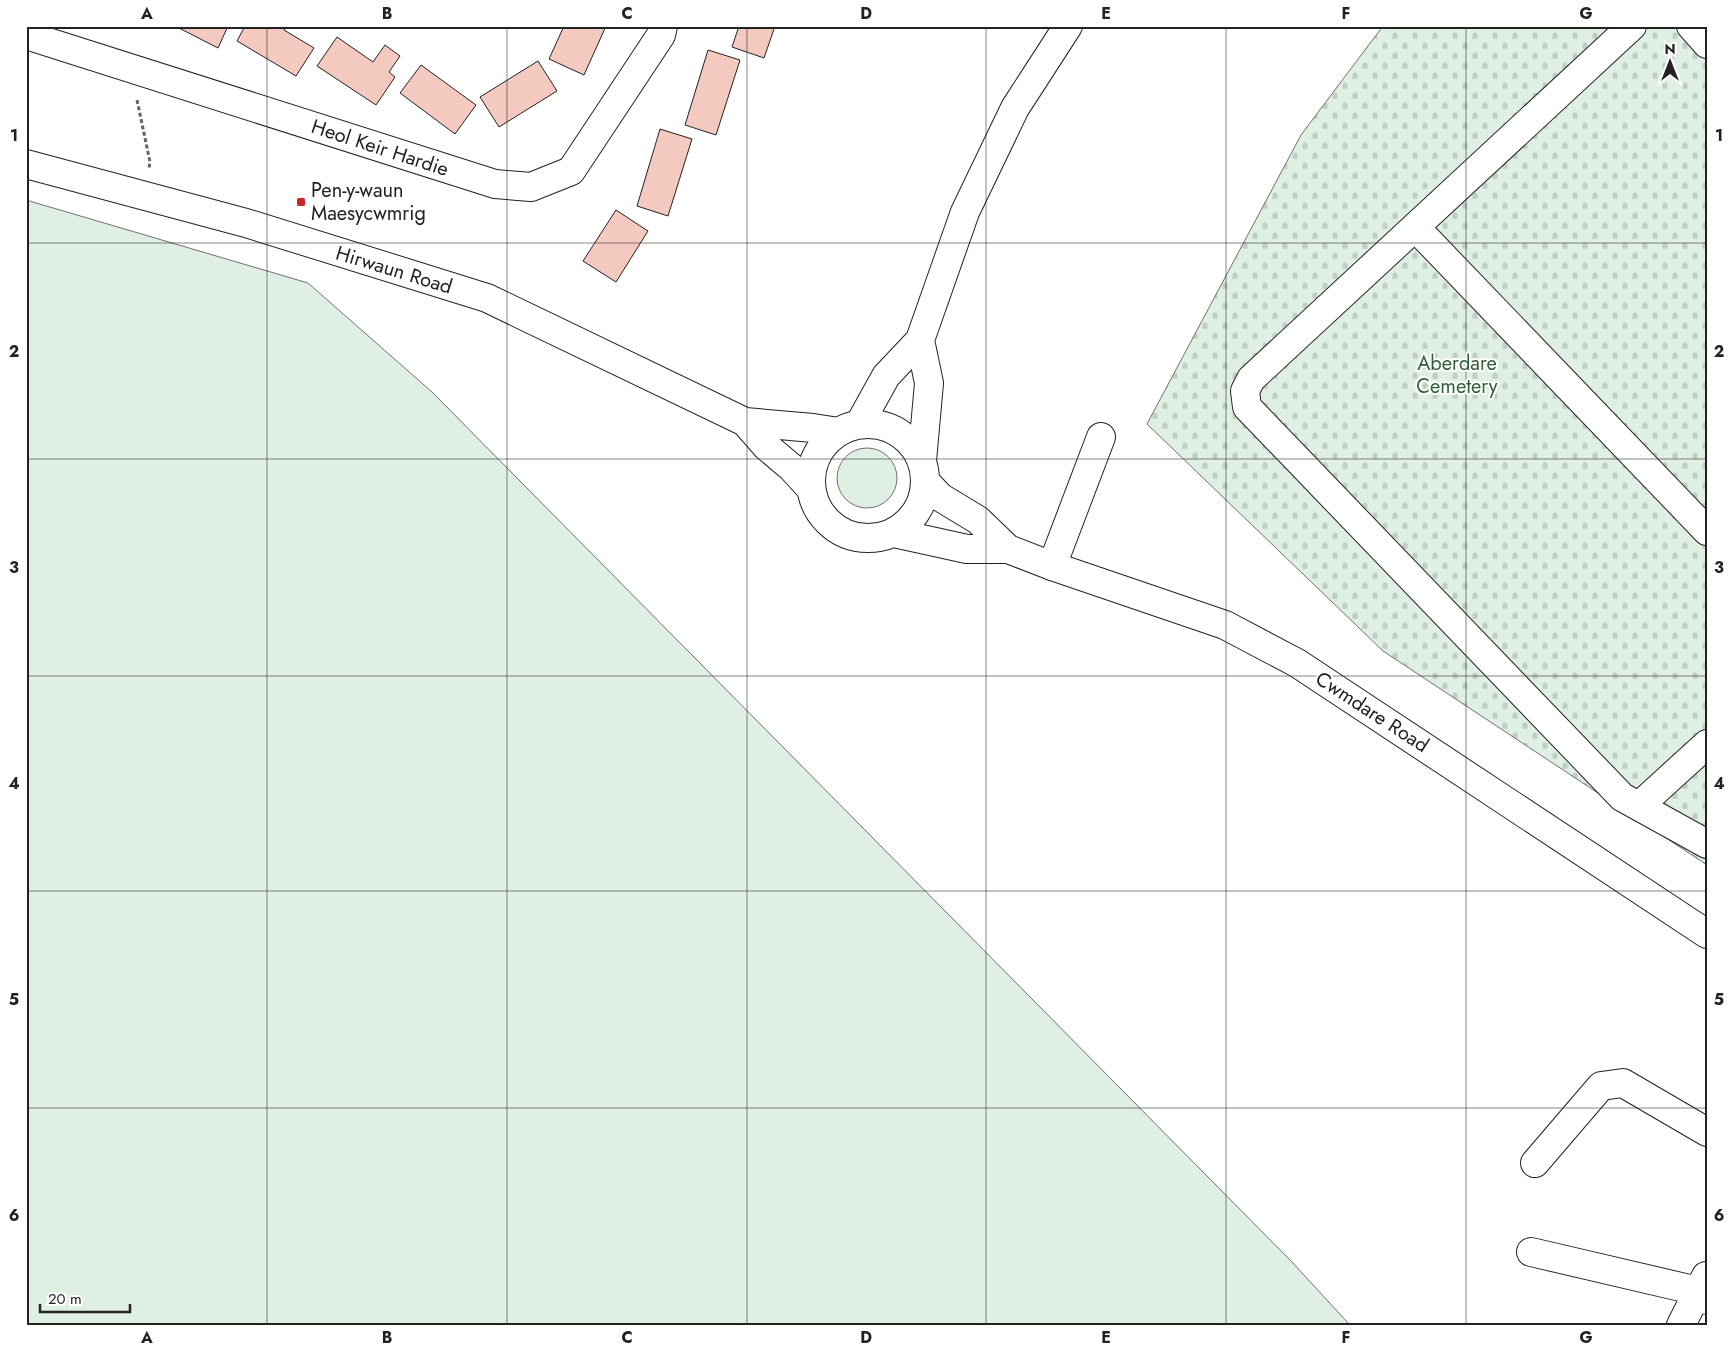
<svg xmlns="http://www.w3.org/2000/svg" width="1733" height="1351" font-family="Jost,sans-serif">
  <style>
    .green { fill: #e0efe3; stroke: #6f6f6f }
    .cemetery { fill: url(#cemetery-stones); stroke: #6f6f6f }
    .building { fill: #f3c9c0; stroke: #222 }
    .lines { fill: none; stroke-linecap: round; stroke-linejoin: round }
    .minor-casing { stroke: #222; stroke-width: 30 }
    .major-casing { stroke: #222; stroke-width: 30 }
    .path { stroke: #646464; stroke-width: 3; stroke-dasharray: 4 2.5; stroke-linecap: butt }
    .minor { stroke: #fff; stroke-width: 28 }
    .major { stroke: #fff; stroke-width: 28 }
    .grid { fill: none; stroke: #222; stroke-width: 1; stroke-opacity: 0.55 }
    .poi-dot { fill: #c62828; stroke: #fff; stroke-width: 2 }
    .labels { text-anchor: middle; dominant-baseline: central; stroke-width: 4; stroke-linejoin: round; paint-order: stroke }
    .street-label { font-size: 20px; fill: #222; stroke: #fff }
    .poi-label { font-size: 20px; fill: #222; stroke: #fff; text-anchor: start }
    .park-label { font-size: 20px; fill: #2f5e38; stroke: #fff }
    .neatline { fill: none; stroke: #222; stroke-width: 2 }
    .grid-label { font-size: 16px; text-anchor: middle; font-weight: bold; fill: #222 }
  </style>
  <defs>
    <pattern id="cemetery-stones" width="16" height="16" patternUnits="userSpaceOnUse" patternTransform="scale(1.25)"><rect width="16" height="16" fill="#e0efe3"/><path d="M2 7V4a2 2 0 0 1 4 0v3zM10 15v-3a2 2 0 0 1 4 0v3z" fill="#c0cdc2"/></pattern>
  </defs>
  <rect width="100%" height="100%" fill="#fff"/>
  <path class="green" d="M 26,200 L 308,283 L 432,392 L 1291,1261 L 1350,1325 L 26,1325 Z
    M837 478a30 30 0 1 1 60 0a30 30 0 1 1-60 0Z"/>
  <path class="cemetery" d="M 1383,26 L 1707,26 L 1707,865 L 1383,651 L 1147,424 L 1301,135 Z"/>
  <path class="building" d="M 175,26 L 228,26 L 218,48 Z
    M 245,26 L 286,26 L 284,30 L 314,48 L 296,76 L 237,41 Z
    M 564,26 L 606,26 L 584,75 L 549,59 Z
    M 739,26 L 775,26 L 764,58 L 732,47 Z
    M 337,37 L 373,62 L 385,45 L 400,56 L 389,72 L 395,77 L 376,105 L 317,66 Z
    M 708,50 L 740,60 L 716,135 L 685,125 Z
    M 538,61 L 557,91 L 499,127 L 480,97 Z
    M 421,65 L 476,105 L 455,134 L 400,93 Z
    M 660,129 L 692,139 L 668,216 L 637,206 Z
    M 616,210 L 648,231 L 616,282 L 583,261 Z"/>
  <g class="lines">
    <g class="minor-casing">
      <path id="minor" d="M 1632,26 L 1251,379 L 1245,391 L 1247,407 L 1622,797 L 1707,844
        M 1691,26 L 1707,44
        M 26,35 L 495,184 L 531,187 L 571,171 L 661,35 L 663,26
        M 1415,227 L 1707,531
        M 1052,566 L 1101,437
        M 1639,806 L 1707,744
        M 1535,1163 L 1601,1086 L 1623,1083 L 1707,1132
        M 1531,1252 L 1698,1291 L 1707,1300
        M 1681,1325 L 1706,1276"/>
    </g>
    <g class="major-casing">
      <path id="major" d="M 26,164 L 246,223 L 487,298 L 745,422 L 813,428 L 839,432
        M 920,340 L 929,383 L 922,461
        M 745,422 L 767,447 L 792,468 L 811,489
        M 860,423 L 886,376 L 920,340 L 965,212 L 1015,108 L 1068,26
        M811 481a57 57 0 1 1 114 0a57 57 0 1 1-114 0Z
        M 926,482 L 940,497 L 978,520 L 1008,549
        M 894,533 L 967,549 L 1008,549 L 1052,566 L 1225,625 L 1297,663 L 1707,934"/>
    </g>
    <path class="path" d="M 137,100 L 150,162 L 149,168"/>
    <use href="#minor" class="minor"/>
    <use href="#major" class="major"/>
  </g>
  <path class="grid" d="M 267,26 L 267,1325M 507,26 L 507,1325M 747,26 L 747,1325M 986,26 L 986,1325M 1226,26 L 1226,1325M 1466,26 L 1466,1325M 26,243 L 1707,243M 26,459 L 1707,459M 26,676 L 1707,676M 26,891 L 1707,891M 26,1108 L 1707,1108"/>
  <rect class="poi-dot" x="296" y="197" width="10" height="10" rx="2.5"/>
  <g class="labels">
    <g class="street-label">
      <text transform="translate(380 148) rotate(18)">Heol Keir Hardie</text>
      <text transform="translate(394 270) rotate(17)">Hirwaun Road</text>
      <text transform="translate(1372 712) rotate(33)">Cwmdare Road</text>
    </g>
    <g class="poi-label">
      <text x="311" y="190">Pen-y-waun<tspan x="311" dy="23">Maesycwmrig</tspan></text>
    </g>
    <g class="park-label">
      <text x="1457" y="363">Aberdare<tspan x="1457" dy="23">Cemetery</tspan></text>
    </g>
  </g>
  <rect width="1733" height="1351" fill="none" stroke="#ffffff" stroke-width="55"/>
  <g transform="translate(1670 62)" stroke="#ffffff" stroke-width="4" paint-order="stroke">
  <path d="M0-4L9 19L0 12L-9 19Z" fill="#222222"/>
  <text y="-8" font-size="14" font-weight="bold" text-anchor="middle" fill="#222222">N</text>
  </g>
  <path d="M40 1304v8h90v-8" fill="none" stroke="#222222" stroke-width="2.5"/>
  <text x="48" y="1304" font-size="15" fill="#222222" stroke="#ffffff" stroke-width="4" paint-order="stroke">20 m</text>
  <rect x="28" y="28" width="1678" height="1296" class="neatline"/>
  <g class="grid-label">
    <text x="147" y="19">A</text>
    <text x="387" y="19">B</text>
    <text x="627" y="19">C</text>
    <text x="866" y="19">D</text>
    <text x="1106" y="19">E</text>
    <text x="1346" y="19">F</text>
    <text x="1586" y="19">G</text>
    <text x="14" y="141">1</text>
    <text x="1719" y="141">1</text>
    <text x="14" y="357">2</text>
    <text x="1719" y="357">2</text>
    <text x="14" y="573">3</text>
    <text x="1719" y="573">3</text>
    <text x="14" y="789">4</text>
    <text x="1719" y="789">4</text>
    <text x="14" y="1005">5</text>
    <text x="1719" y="1005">5</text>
    <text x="14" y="1221">6</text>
    <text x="1719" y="1221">6</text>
    <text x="147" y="1343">A</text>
    <text x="387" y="1343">B</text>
    <text x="627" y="1343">C</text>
    <text x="866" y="1343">D</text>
    <text x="1106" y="1343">E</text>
    <text x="1346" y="1343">F</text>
    <text x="1586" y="1343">G</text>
  </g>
</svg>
